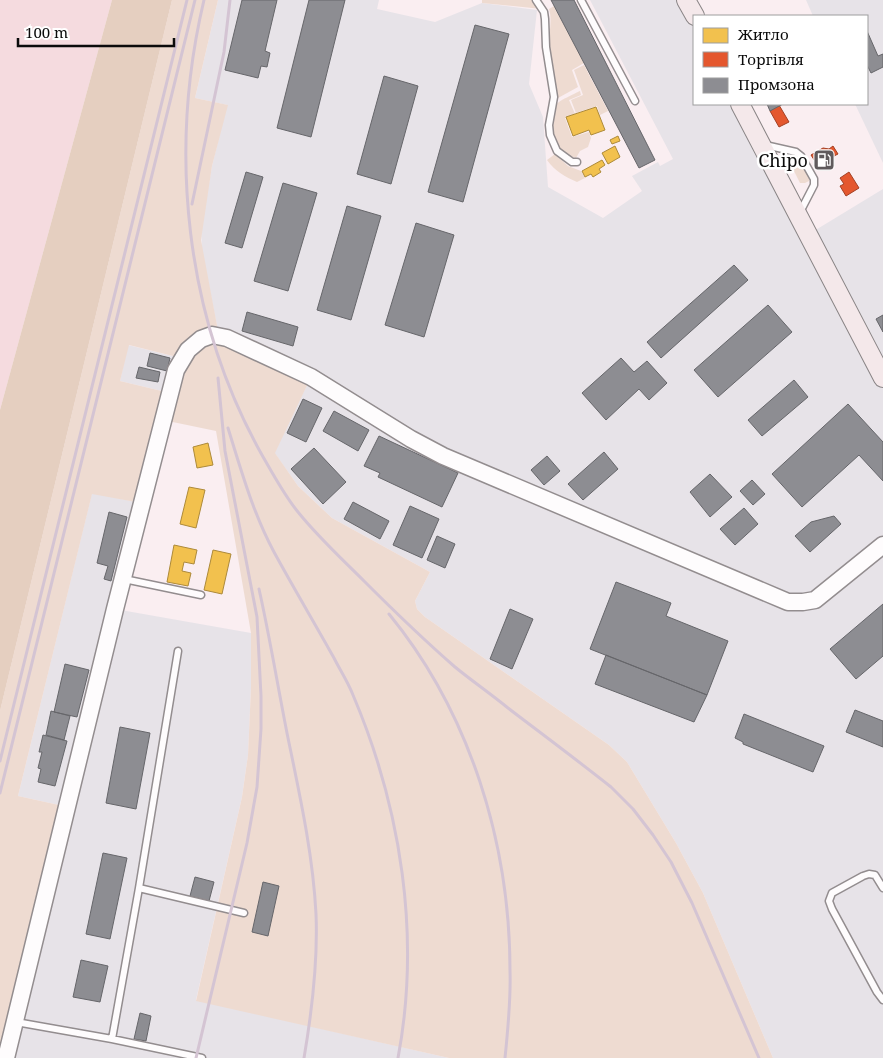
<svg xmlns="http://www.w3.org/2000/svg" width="883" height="1058" font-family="'Noto Serif',serif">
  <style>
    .industrial { fill: #e7e3e8 }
    .farmland { fill: #f5dbdf }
    .green { fill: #eedbd1; fill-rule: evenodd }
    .forest { fill: #e5cfc0 }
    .homes { fill: #f2c14e; stroke: #ad8a3a }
    .shops { fill: #e4572e; stroke: #a34024 }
    .industry { fill: #8d8d92; stroke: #66666a }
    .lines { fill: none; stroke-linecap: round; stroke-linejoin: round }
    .service-casing { stroke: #938d8f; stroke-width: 9 }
    .tertiary-casing { stroke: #938d8f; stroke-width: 19 }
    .secondary-casing { stroke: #898485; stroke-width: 20 }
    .service { stroke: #fefcfd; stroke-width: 6 }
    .tertiary { stroke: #fefcfd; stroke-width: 16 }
    .secondary { stroke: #f4e8ea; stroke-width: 18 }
    .rail { stroke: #d4c4d3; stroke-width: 3 }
    .labels { text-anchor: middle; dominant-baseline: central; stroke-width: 5; stroke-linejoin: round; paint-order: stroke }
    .poi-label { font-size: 18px; fill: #0b0b0b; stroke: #fff; text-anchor: end }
  </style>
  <rect width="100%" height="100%" fill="#faeef1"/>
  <path class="industrial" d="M 218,0 L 379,0 L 377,9 L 435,22 L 482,3 L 537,10 L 529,84 L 543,117 L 548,187 L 603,218 L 642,191 L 632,176 L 658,162 L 660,166 L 673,159 L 590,0 L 686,0 L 694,16 L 694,104 L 741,104 L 809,234 L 883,189 L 883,1058 L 773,1058 L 703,893 L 676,843 L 627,762 L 609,745 L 425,617 L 417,609 L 415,601 L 430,572 L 332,518 L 298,486 L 274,452 L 311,377 L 219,336 L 202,250 L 201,229 L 212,166 L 227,105 L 195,98 Z
    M 806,0 L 883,0 L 883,163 L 855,104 L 867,104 L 867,16 L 813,16 Z
    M 128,345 L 181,358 L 170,393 L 120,381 Z
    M 92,493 L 141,503 L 115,609 L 251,633 L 251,687 L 248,755 L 242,797 L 196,1000 L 449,1058 L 6,1058 L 68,807 L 18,796 Z"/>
  <path class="farmland" d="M 0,0 L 112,0 L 0,410 Z"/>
  <path class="green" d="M 172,0 L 218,0 L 195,98 L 228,105 L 212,166 L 201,240 L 219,336 L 311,377 L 275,453 L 298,486 L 332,518 L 430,572 L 415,601 L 417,609 L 425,617 L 609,745 L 627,762 L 676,843 L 703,893 L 773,1058 L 449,1058 L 196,1001 L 242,797 L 248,755 L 251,687 L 251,633 L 216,431 L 163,420 L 141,503 L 92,494 L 18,796 L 68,807 L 0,1058 L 0,711 ZM 129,345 L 181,358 L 170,393 L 120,381 Z
    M 482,0 L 536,0 L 542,9 L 482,3 Z
    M 554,6 L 584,63 L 572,70 L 578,87 L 558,98 L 557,97 C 554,81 551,65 549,49 C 548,36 553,21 549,9 Z
    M 584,65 L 608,111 L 600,115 L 597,106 L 576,113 L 571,100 L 583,95 L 574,70 Z
    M 580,91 L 581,95 L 569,100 L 575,114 L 565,118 L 572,137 L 589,132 L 591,138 L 588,147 L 580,151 L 576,158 C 556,152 550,136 554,117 C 554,113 554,108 556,105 C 558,101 574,94 580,91 Z
    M 555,154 L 568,166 L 581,171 L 585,178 L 577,182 C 565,177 555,171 547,160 Z
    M 798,159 L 809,176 L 809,181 L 805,183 L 800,183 L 791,165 L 791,163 Z"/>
  <path class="forest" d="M 112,0 L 172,0 L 0,711 L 0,410 Z"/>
  <path class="homes" d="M 596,107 L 605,130 L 591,135 L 589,130 L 573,136 L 566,117 Z
    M 618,136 L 620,141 L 612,144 L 610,140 Z
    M 615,146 L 620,157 L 608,164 L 602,153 Z
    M 602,160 L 605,165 L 599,169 L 601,172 L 593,177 L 591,174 L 585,177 L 582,171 Z
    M 208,443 L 213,465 L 197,468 L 193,447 Z
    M 189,487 L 205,490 L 196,528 L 180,524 Z
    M 174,545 L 197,550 L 194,564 L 184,562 L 182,571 L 191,573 L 188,586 L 167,582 Z
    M 213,550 L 231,554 L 222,594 L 204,590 Z"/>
  <path class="shops" d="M 779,105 L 789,122 L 779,127 L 770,111 Z
    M 833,146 L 838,154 L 834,156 L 829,149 Z
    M 823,148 L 829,149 L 834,156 L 831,161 L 820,169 L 811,155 Z
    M 849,172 L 859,188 L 846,196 L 840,186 L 844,184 L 840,178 Z"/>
  <path class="industry" d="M 242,0 L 277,0 L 265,51 L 270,53 L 267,67 L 261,66 L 258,78 L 225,70 Z
    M 309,0 L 345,0 L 311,137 L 277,128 Z
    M 551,0 L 574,0 L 655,160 L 639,168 Z
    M 475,25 L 509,34 L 463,202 L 428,192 Z
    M 867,31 L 878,56 L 883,54 L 883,67 L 871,73 L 867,65 Z
    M 384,76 L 418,86 L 391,184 L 357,174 Z
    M 767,104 L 783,104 L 770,111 Z
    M 246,172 L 263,177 L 242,248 L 225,243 Z
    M 283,183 L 317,193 L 288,291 L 254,281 Z
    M 347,206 L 381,216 L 351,320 L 317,310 Z
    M 416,223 L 454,235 L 424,337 L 385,325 Z
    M 734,265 L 748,280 L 661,358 L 647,342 Z
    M 768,305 L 792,332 L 718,397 L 694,370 Z
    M 247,312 L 298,327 L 293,346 L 242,331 Z
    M 883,315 L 883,332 L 876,319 Z
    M 150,353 L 170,358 L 167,371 L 147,366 Z
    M 621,358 L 634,372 L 647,361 L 667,383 L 649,400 L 639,389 L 606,420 L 582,393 Z
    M 139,367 L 160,372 L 158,382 L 136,378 Z
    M 794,380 L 808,397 L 762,436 L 748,420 Z
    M 303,399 L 322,408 L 306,442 L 287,433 Z
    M 848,404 L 883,442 L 883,481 L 859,455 L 802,507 L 772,474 Z
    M 334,411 L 369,430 L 358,451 L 323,431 Z
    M 379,436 L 458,473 L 442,507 L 378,477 L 380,473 L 364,466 Z
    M 314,448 L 346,482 L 323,504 L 291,469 Z
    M 604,452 L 618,469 L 583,500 L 568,484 Z
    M 547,456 L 560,471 L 544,485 L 531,470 Z
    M 710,474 L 732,497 L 710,517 L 690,492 Z
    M 752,480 L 765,494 L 753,505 L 740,491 Z
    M 353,502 L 389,521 L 380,539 L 344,519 Z
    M 410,506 L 439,519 L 422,558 L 393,545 Z
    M 744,508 L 758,524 L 735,545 L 720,529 Z
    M 109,512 L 127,517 L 111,581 L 104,579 L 108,566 L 97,563 Z
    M 834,516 L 841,524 L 810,552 L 795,536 L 811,522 Z
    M 437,536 L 455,544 L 445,568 L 427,560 Z
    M 616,582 L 671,603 L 666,616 L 728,641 L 707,695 L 590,649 Z
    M 883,604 L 883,656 L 856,679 L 830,649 Z
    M 510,609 L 533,619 L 512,669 L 490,659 Z
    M 606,655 L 707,695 L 694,722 L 595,684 Z
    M 65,664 L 89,670 L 77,717 L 54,712 Z
    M 855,710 L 883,721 L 883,747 L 846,732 Z
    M 51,711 L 70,716 L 64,740 L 46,735 Z
    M 744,714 L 824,746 L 813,772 L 743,744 L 743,742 L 735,738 Z
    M 120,727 L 150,733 L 136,809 L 106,803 Z
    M 43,735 L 67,741 L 55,786 L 38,782 L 41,769 L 38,768 L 42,752 L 39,752 Z
    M 103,853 L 127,858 L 110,939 L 86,934 Z
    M 195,877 L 214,882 L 209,901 L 190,896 Z
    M 263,882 L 279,886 L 268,936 L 252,932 Z
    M 81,960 L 108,966 L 100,1002 L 73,997 Z
    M 140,1013 L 151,1016 L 146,1041 L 134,1039 Z"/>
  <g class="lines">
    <g class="service-casing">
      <path id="service" d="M 536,0 L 544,12 L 545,19 L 546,47 L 554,97 L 549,125 L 550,135 L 557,151 L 572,162 L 577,162
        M 581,0 L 635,101
        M 765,145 L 796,152 L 801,156 L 814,179 L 814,185 L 799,214
        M 124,579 L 201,595
        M 139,888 L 244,913
        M 883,888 L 875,875 L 869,874 L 863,876 L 832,893 L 829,901 L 832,909 L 877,992 L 883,1000
        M 16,1022 L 112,1039 L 202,1058
        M 112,1039 L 139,888 L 178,651"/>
    </g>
    <g class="tertiary-casing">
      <path id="tertiary" d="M 6,1058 L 115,609 L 176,370 L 188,350 L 201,339 L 212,335 L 227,338 L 311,377 L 411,439 L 443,456 L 788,602 L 803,602 L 815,600 L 883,545"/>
    </g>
    <g class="secondary-casing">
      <path id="secondary" d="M 686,0 L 695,16
        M 740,104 L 883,378"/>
    </g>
    <use href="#service" class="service"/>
    <use href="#tertiary" class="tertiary"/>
    <use href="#secondary" class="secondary"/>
    <path class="rail" d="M 204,0 C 168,152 185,318 262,455 C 273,474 284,495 298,512 C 318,537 342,559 364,581 C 394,611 424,640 455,667 C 472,681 491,694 508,708 C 542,734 577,760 611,787 L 633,809 L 653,835 L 671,862 L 692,903 L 759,1058
      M 192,204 L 224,52 L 230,0
      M 228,428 C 241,470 253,513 274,552 C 293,587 314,622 334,658 C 340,670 348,682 353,695 C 401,808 421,936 398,1058
      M 259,589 C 270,638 278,688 288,738 C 300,796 313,855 316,914 C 318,962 312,1011 304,1058
      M 389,614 C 470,713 510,843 510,971 C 511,1000 508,1029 505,1058
      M 0,761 L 187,0
      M 0,793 L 195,0
      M 196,1058 L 247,843 L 257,787 L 261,729 L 261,696 L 257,617 L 225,451 L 218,378"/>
  </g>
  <defs>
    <g id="fuel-square" transform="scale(1.125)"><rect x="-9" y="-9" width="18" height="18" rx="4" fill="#5f5a5c" stroke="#fff"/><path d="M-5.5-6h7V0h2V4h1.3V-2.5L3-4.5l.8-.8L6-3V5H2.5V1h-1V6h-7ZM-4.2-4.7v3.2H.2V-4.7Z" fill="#fff"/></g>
  </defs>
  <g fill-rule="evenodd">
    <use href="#fuel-square" x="824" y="160"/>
  </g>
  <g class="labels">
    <g class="poi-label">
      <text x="808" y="160">Chipo</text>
    </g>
  </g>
  <rect x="693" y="15" width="175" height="90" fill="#ffffff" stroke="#9d9d9d"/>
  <rect x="703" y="28" width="25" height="15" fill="#f2c14e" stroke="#9d9d9d"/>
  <text x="738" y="40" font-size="15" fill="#0b0b0b">Житло</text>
  <rect x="703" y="52" width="25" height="15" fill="#e4572e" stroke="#9d9d9d"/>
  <text x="738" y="65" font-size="15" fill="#0b0b0b">Торгівля</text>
  <rect x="703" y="78" width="25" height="15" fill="#8d8d92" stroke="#9d9d9d"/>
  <text x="738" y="90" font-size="15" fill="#0b0b0b">Промзона</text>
  <path d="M18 38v8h156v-8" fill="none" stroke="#0b0b0b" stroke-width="2.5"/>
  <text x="25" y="38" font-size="15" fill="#0b0b0b" stroke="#ffffff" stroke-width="4" paint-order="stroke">100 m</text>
</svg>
